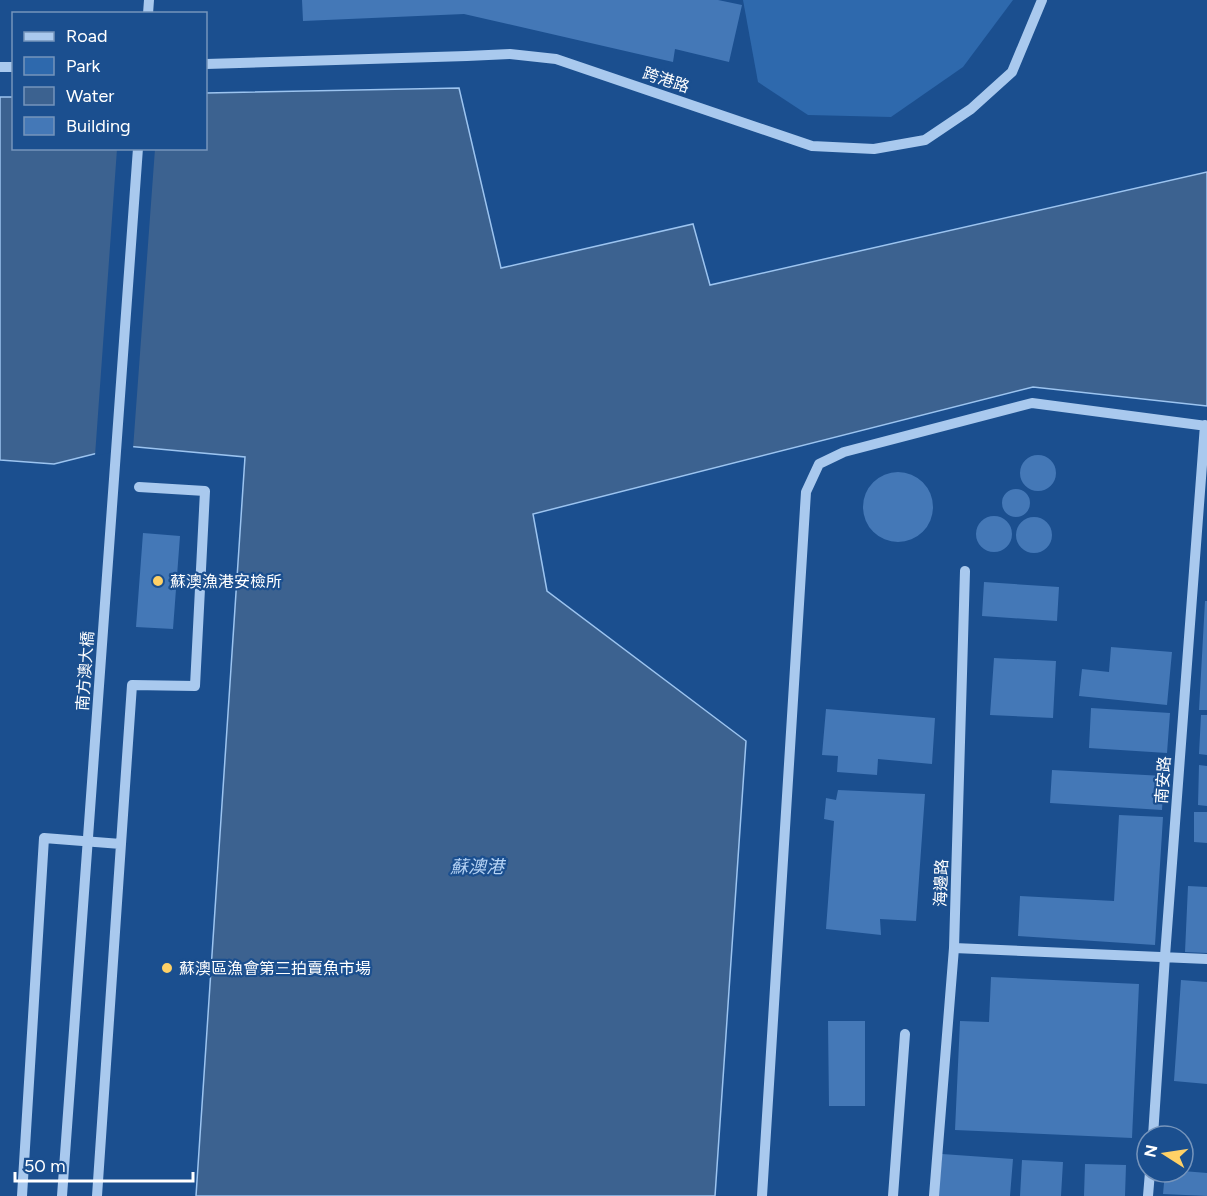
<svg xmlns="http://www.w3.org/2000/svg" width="1207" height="1196" font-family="Figtree,'Noto Sans TC',sans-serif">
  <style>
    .green { fill: #2e69ad }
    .water { fill: #3c6290; stroke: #9cc4f0; stroke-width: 1.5 }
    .pier { fill: #1b4f8f }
    .building { fill: #4478b7 }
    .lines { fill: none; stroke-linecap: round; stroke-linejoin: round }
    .minor { stroke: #a9c9ee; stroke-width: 10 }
    .minor-bridge { stroke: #a9c9ee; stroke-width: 10 }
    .poi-dot { fill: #ffd166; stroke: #1b4f8f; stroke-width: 2 }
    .labels { text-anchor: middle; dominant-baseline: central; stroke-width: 4.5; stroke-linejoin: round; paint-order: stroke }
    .street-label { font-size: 16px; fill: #fff; stroke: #1b4f8f }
    .poi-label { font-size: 16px; fill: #fff; stroke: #1b4f8f; text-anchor: start }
    .water-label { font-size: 18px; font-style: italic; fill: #b5d3f5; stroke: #1b4f8f }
  </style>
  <rect width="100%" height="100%" fill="#1b4f8f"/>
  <path class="green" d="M 743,0 L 1013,0 L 963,67 L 891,117 L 808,115 L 758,82 Z"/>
  <path class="water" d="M 459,88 L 501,268 L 693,224 L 710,285 L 1207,172 L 1207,406 L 1033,387 L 533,514 L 547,591 L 746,741 L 715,1196 L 196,1196 L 245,457 L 126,446 L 54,464 L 0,460 L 0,97 L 13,97 L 14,148 L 206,148 L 206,93 Z"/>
  <path class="pier" d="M 117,149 L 155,149 L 133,449 L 126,449 L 95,456 Z"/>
  <path class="building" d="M 302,0 L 718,0 L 742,5 L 729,62 L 675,49 L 673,62 L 464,14 L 303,21 Z
    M1020 473a18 18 0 1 1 36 0a18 18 0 1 1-36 0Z
    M863 507a35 35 0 1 1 70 0a35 35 0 1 1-70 0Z
    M1002 503a14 14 0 1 1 28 0a14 14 0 1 1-28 0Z
    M976 534a18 18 0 1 1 36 0a18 18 0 1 1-36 0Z
    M1016 535a18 18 0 1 1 36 0a18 18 0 1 1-36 0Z
    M 143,533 L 180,536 L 173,629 L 136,627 Z
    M 984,582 L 1059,587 L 1057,621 L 982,616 Z
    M 1205,601 L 1207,601 L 1207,710 L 1199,710 Z
    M 1111,647 L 1172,652 L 1167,705 L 1079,696 L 1082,669 L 1109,672 Z
    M 994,658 L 1056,661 L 1053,718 L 990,715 Z
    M 1091,708 L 1170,713 L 1167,753 L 1089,748 Z
    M 826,709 L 935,718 L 932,764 L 878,759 L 877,775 L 837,772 L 838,756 L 822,755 Z
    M 1201,715 L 1207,715 L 1207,755 L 1199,754 Z
    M 1199,765 L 1207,766 L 1207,806 L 1198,805 Z
    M 1052,770 L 1164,776 L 1162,810 L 1050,803 Z
    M 838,790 L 925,794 L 916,921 L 880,919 L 881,935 L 826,929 L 834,821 L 824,819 L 826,798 L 836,800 Z
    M 1194,812 L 1207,812 L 1207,843 L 1194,842 Z
    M 1119,815 L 1163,817 L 1155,945 L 1018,936 L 1020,896 L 1114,901 Z
    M 1188,886 L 1207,887 L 1207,953 L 1185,952 Z
    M 991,977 L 1139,984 L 1132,1138 L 955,1130 L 960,1021 L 989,1022 Z
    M 1181,980 L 1207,982 L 1207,1084 L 1174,1081 Z
    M 828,1021 L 865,1021 L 865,1106 L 829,1106 Z
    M 942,1154 L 1013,1159 L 1010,1196 L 938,1196 Z
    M 1022,1160 L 1063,1162 L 1061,1196 L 1020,1196 Z
    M 1085,1164 L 1126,1165 L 1125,1196 L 1084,1196 Z
    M 1183,1171 L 1207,1173 L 1207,1196 L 1163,1194 L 1165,1172 Z"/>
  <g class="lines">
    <path class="minor" d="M 148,14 L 149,0
      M 206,64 L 467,56 L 510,54 L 556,59 L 812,146 L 874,149 L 925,140 L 971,109 L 1012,72 L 1042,0
      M 0,67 L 14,67
      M 121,844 L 132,685 L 195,686 L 205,491 L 139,487
      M 954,948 L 1207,959
      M 1153,1136 L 1165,956 L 1205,425
      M 22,1196 L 44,838 L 121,844 L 97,1196
      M 762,1196 L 806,492 L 819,464 L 844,452 L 1032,403 L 1207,426
      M 893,1196 L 905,1034
      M 934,1196 L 954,948 L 965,571
      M 1148,1196 L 1150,1172"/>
    <path class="minor-bridge" d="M 62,1196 L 138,148"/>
  </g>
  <g class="poi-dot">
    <circle cx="158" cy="581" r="6"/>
    <circle cx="167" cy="968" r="6"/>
  </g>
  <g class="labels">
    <g class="street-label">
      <text transform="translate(666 80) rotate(18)">跨港路</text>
      <text transform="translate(85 671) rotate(-86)">南方澳大橋</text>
      <text transform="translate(1163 780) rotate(-86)">南安路</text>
      <text transform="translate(941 883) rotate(-88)">海邊路</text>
    </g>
    <g class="poi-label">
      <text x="170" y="581">蘇澳漁港安檢所</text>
      <text x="179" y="968">蘇澳區漁會第三拍賣魚市場</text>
    </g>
    <g class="water-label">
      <text x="477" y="867">蘇澳港</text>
    </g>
  </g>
  <rect x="12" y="12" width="195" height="138" fill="#1b4f8f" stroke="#7695bc" stroke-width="1.5"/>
  <rect x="24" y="32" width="30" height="9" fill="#a9c9ee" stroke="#7695bc" stroke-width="1.5"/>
  <text x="66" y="42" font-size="18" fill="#ffffff">Road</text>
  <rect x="24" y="57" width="30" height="18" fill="#2e69ad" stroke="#7695bc" stroke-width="1.5"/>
  <text x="66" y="72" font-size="18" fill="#ffffff">Park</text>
  <rect x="24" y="87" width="30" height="18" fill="#3c6290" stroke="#7695bc" stroke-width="1.5"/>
  <text x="66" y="102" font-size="18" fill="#ffffff">Water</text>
  <rect x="24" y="117" width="30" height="18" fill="#4478b7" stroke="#7695bc" stroke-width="1.5"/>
  <text x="66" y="132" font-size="18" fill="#ffffff">Building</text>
  <g transform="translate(1165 1154) rotate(282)"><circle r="28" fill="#1b4f8f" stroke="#7695bc" stroke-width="1.5"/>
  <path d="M0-4.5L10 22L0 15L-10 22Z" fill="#ffd166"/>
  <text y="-9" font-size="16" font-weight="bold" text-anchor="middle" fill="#ffffff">N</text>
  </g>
  <path d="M15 1172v9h178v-9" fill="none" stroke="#ffffff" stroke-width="3"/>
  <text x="24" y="1172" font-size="18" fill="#ffffff" stroke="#1b4f8f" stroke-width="4.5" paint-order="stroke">50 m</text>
</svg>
